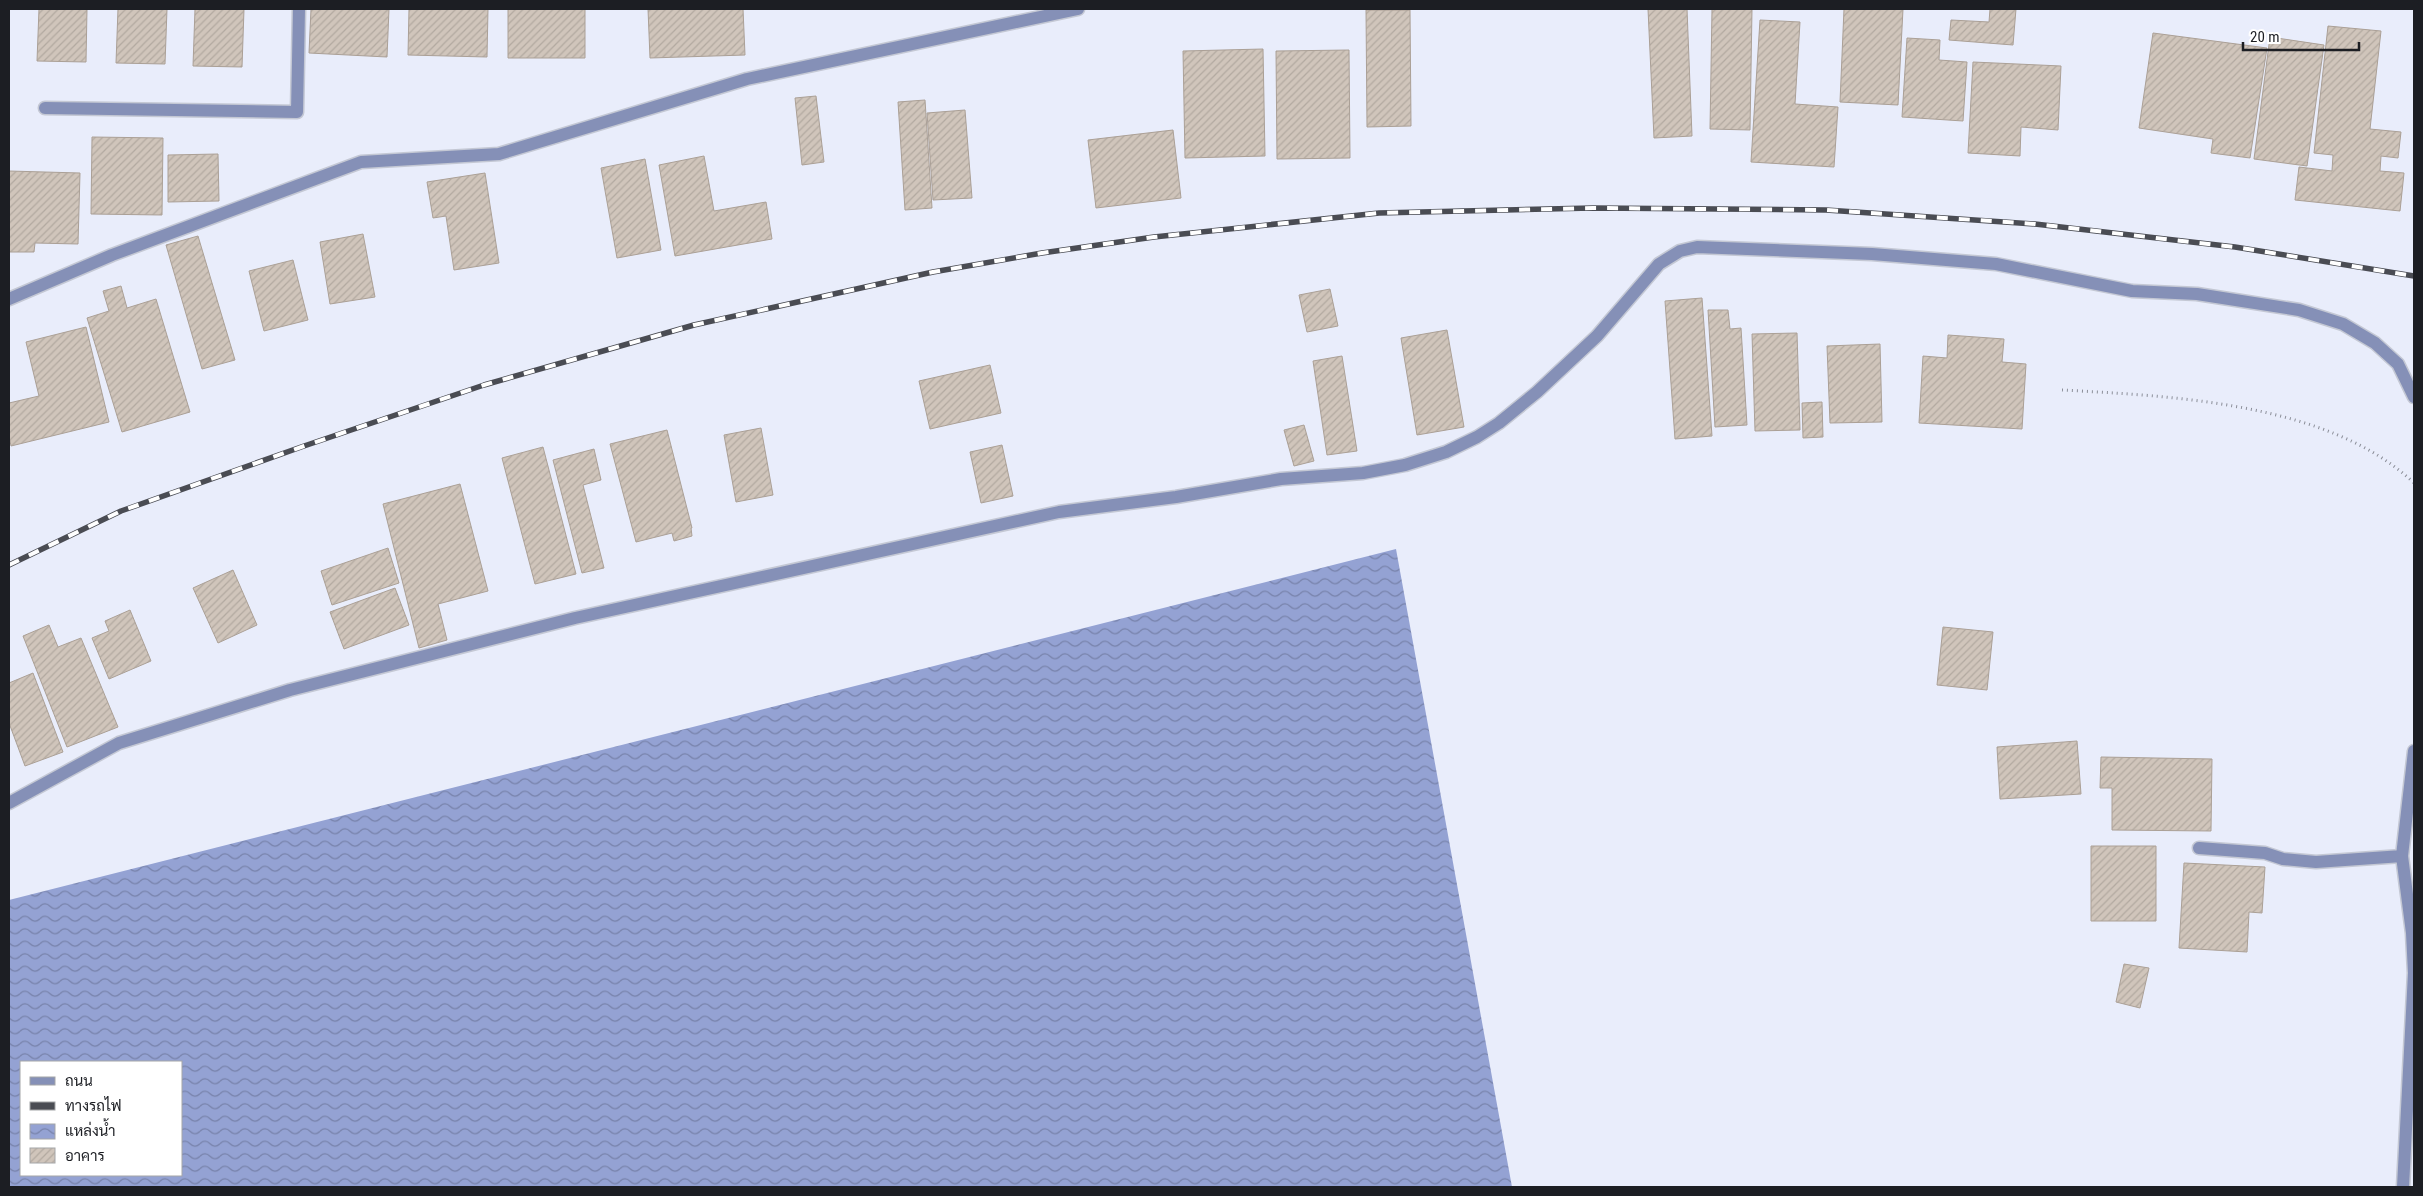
<svg xmlns="http://www.w3.org/2000/svg" width="2423" height="1196" font-family="'Roboto Condensed',Sarabun,sans-serif">
  <style>
    .water { fill: url(#water-waves); fill-rule: evenodd }
    .building { fill: url(#building-hatch); stroke: #aba096 }
    .lines { fill: none; stroke-linecap: round; stroke-linejoin: round }
    .minor-casing { stroke: #c4c8d4; stroke-width: 15 }
    .path { stroke: #8b8e98; stroke-width: 3; stroke-dasharray: 1 4; stroke-linecap: butt }
    .minor { stroke: #8590b7; stroke-width: 12 }
    .rail-casing { stroke: #4a4c53; stroke-width: 5.5 }
    .rail { stroke: #fff; stroke-width: 4; stroke-dasharray: 11; stroke-linecap: butt }
  </style>
  <defs>
    <pattern id="water-waves" width="16" height="10" patternUnits="userSpaceOnUse" patternTransform="scale(1.25)"><rect width="16" height="10" fill="#94a2d3"/><path d="M0 5q4-4 8 0t8 0" fill="none" stroke="#7883ab"/></pattern>
    <pattern id="building-hatch" width="6" height="6" patternUnits="userSpaceOnUse" patternTransform="scale(1.25)"><rect width="6" height="6" fill="#d0c5bb"/><path d="M-1 1l2-2M0 6l6-6M5 7l2-2" fill="none" stroke="#b2a9a0"/></pattern>
  </defs>
  <rect width="100%" height="100%" fill="#e9edfb"/>
  <path class="water" d="M 1396,549 L 1512,1187 L 9,1187 L 9,900 ZM 21,1062 L 181,1062 L 181,1175 L 21,1175 Z"/>
  <path class="building" d="M 39,9 L 87,9 L 86,62 L 37,61 Z
    M 118,9 L 167,9 L 165,64 L 116,63 Z
    M 195,9 L 244,9 L 242,67 L 193,66 Z
    M 311,9 L 389,9 L 387,57 L 309,53 Z
    M 409,9 L 488,9 L 487,57 L 408,55 Z
    M 508,9 L 585,9 L 585,58 L 508,58 Z
    M 648,9 L 743,9 L 745,55 L 650,58 Z
    M 1648,9 L 1687,9 L 1692,136 L 1654,138 Z
    M 1712,9 L 1752,9 L 1750,130 L 1710,129 Z
    M 1844,9 L 1903,9 L 1898,105 L 1840,102 Z
    M 1990,9 L 2016,9 L 2013,45 L 1949,40 L 1951,20 L 1989,22 Z
    M 1366,10 L 1410,10 L 1411,126 L 1367,127 Z
    M 1760,20 L 1800,22 L 1795,104 L 1838,107 L 1834,167 L 1751,162 Z
    M 2328,26 L 2381,31 L 2370,129 L 2401,132 L 2398,158 L 2381,156 L 2380,171 L 2404,173 L 2400,211 L 2295,200 L 2299,167 L 2332,171 L 2333,155 L 2314,153 Z
    M 2153,33 L 2267,48 L 2250,158 L 2211,153 L 2213,139 L 2139,128 Z
    M 2270,37 L 2324,45 L 2307,166 L 2254,159 Z
    M 1907,38 L 1940,40 L 1939,60 L 1967,62 L 1963,121 L 1902,117 Z
    M 1263,49 L 1265,156 L 1185,158 L 1183,51 Z
    M 1349,50 L 1350,158 L 1277,159 L 1276,51 Z
    M 1973,62 L 2061,66 L 2058,130 L 2021,127 L 2020,156 L 1968,153 Z
    M 816,96 L 824,162 L 802,165 L 795,98 Z
    M 925,100 L 932,208 L 905,210 L 898,102 Z
    M 965,110 L 972,198 L 933,200 L 927,113 Z
    M 1173,130 L 1181,198 L 1096,208 L 1088,140 Z
    M 92,137 L 163,138 L 162,215 L 91,214 Z
    M 218,154 L 219,201 L 168,202 L 168,155 Z
    M 704,156 L 714,211 L 766,202 L 772,239 L 675,256 L 659,165 Z
    M 645,159 L 661,250 L 617,258 L 601,168 Z
    M 9,171 L 80,173 L 78,244 L 35,243 L 34,252 L 9,252 Z
    M 485,173 L 499,263 L 454,270 L 446,216 L 433,218 L 427,182 Z
    M 363,234 L 375,297 L 330,304 L 320,242 Z
    M 198,236 L 235,360 L 202,369 L 166,245 Z
    M 293,260 L 308,320 L 264,331 L 249,271 Z
    M 121,286 L 127,308 L 156,299 L 190,412 L 122,432 L 87,318 L 109,311 L 103,291 Z
    M 1330,289 L 1338,326 L 1307,332 L 1299,295 Z
    M 1702,298 L 1712,436 L 1675,439 L 1665,301 Z
    M 1708,310 L 1728,310 L 1730,329 L 1741,328 L 1747,425 L 1715,427 Z
    M 86,327 L 109,422 L 11,446 L 9,436 L 9,403 L 39,396 L 26,342 Z
    M 1447,330 L 1464,427 L 1417,435 L 1401,338 Z
    M 1797,333 L 1800,430 L 1755,431 L 1752,334 Z
    M 1948,335 L 2004,339 L 2002,362 L 2026,364 L 2022,429 L 1919,423 L 1923,356 L 1947,358 Z
    M 1880,344 L 1882,422 L 1830,423 L 1827,346 Z
    M 1342,356 L 1357,451 L 1327,455 L 1313,361 Z
    M 990,365 L 1001,413 L 930,429 L 919,381 Z
    M 1822,402 L 1823,437 L 1803,438 L 1802,403 Z
    M 1304,425 L 1314,461 L 1294,466 L 1284,430 Z
    M 761,428 L 773,495 L 736,502 L 724,435 Z
    M 667,430 L 692,528 L 691,528 L 692,536 L 674,541 L 672,533 L 636,542 L 610,444 Z
    M 1002,445 L 1013,496 L 981,503 L 970,452 Z
    M 543,447 L 576,574 L 535,584 L 502,458 Z
    M 594,449 L 601,480 L 583,485 L 604,568 L 582,573 L 553,460 Z
    M 460,484 L 488,591 L 438,604 L 447,640 L 419,648 L 383,504 Z
    M 388,548 L 399,583 L 332,605 L 321,571 Z
    M 233,570 L 257,625 L 218,643 L 193,588 Z
    M 395,588 L 409,625 L 344,649 L 330,612 Z
    M 130,610 L 151,661 L 109,679 L 92,638 L 109,631 L 105,621 Z
    M 49,625 L 58,647 L 81,638 L 118,727 L 67,747 L 23,636 Z
    M 1943,627 L 1993,632 L 1987,690 L 1937,685 Z
    M 33,673 L 63,752 L 25,766 L 9,723 L 9,683 Z
    M 2077,741 L 2081,794 L 2000,799 L 1997,747 Z
    M 2101,757 L 2212,759 L 2211,831 L 2112,830 L 2112,788 L 2100,788 Z
    M 2091,846 L 2156,846 L 2156,921 L 2091,921 Z
    M 2184,863 L 2265,867 L 2262,913 L 2249,912 L 2247,952 L 2179,948 Z
    M 2124,964 L 2149,968 L 2140,1008 L 2116,1002 Z"/>
  <g class="lines">
    <g class="minor-casing">
      <path id="minor" d="M 45,108 L 297,112 L 299,9
        M 9,299 L 112,255 L 361,162 L 499,154 L 747,79 L 1078,9
        M 9,803 L 119,743 L 290,690 L 575,618 L 1059,512 L 1176,497 L 1281,479 L 1363,473 L 1405,465 L 1446,452 L 1477,437 L 1499,423 L 1537,392 L 1597,336 L 1659,264 L 1680,251 L 1697,247 L 1872,254 L 1996,264 L 2132,291 L 2197,294 L 2299,310 L 2343,324 L 2375,343 L 2398,364 L 2414,397
        M 2199,848 L 2265,853 L 2283,859 L 2316,862 L 2402,856
        M 2403,1187 L 2414,973 L 2412,933 L 2402,856 L 2414,751"/>
    </g>
    <path class="path" d="M 2062,390 C 2173,396 2330,403 2414,483"/>
    <use href="#minor" class="minor"/>
    <g class="rail-casing">
      <path id="rail" d="M 9,565 L 121,511 L 304,446 L 484,385 L 694,325 L 933,272 L 1042,253 L 1154,237 L 1379,213 L 1593,208 L 1826,210 L 2035,224 L 2235,247 L 2414,276"/>
    </g>
    <use href="#rail" class="rail"/>
  </g>
  <rect width="2423" height="1196" fill="none" stroke="#1c1e23" stroke-width="20"/>
  <rect x="20" y="1061" width="162" height="115" fill="#ffffff" stroke="#a4a5a7"/>
  <rect x="30" y="1077" width="25" height="8" fill="#8590b7" stroke="#a4a5a7"/>
  <text x="65" y="1086" font-size="15" fill="#1c1e23">ถนน</text>
  <rect x="30" y="1102" width="25" height="8" fill="#4a4c53" stroke="#a4a5a7"/>
  <text x="65" y="1111" font-size="15" fill="#1c1e23">ทางรถไฟ</text>
  <rect x="30" y="1124" width="25" height="15" fill="url(#water-waves)" stroke="#a4a5a7"/>
  <text x="65" y="1136" font-size="15" fill="#1c1e23">แหล่งน้ำ</text>
  <rect x="30" y="1148" width="25" height="15" fill="url(#building-hatch)" stroke="#a4a5a7"/>
  <text x="65" y="1161" font-size="15" fill="#1c1e23">อาคาร</text>
  <path d="M2243 42v8h116v-8" fill="none" stroke="#1c1e23" stroke-width="2.5"/>
  <text x="2250" y="42" font-size="15" fill="#1c1e23" stroke="#ffffff" stroke-width="4" paint-order="stroke">20 m</text>
</svg>
